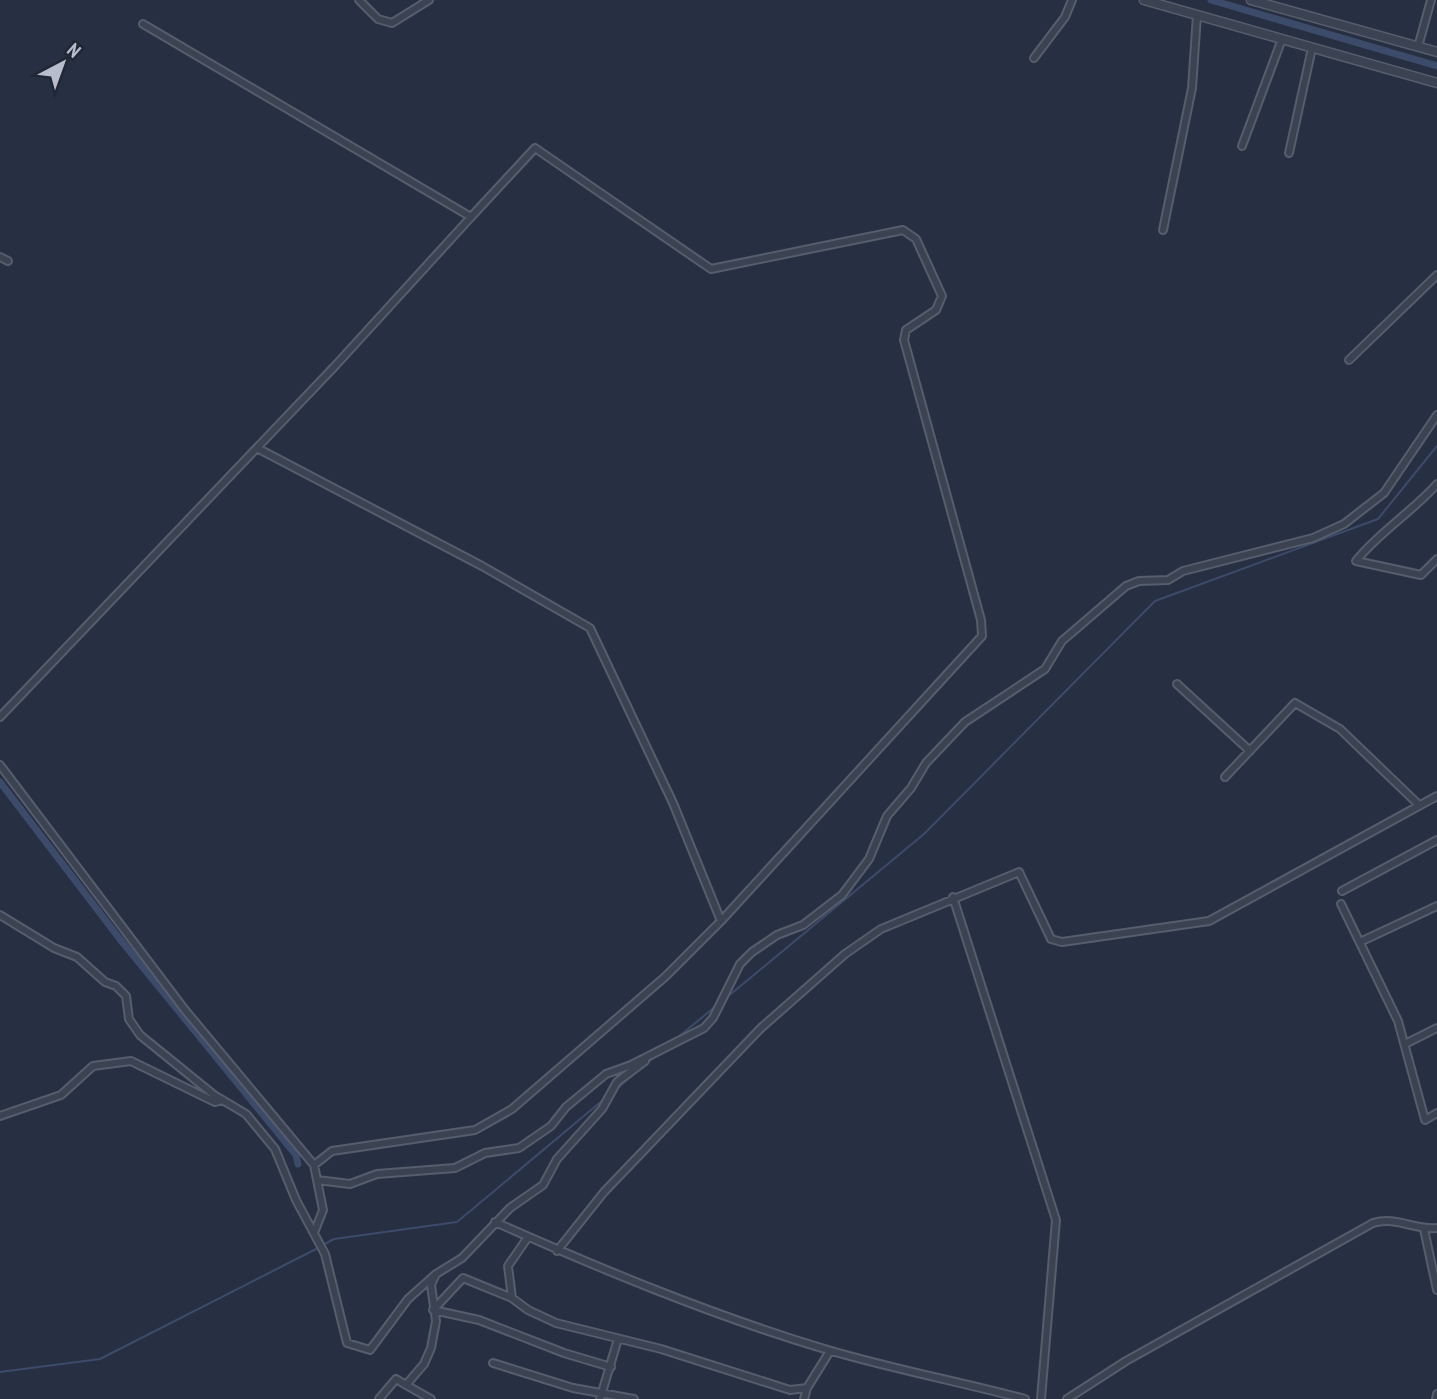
<svg xmlns="http://www.w3.org/2000/svg" width="1437" height="1399" font-family="'PT Sans Narrow',sans-serif">
  <style>
    .lines { fill: none; stroke-linecap: round; stroke-linejoin: round }
    .stream { stroke: #3d4b6a; stroke-width: 2 }
    .canal { stroke: #3d4b6a; stroke-width: 7 }
    .minor-casing { stroke: #565d6c; stroke-width: 10 }
    .tertiary-casing { stroke: #565d6c; stroke-width: 11 }
    .minor { stroke: #3b4251; stroke-width: 6 }
    .tertiary { stroke: #3b4251; stroke-width: 8 }
  </style>
  <rect width="100%" height="100%" fill="#272f42"/>
  <g class="lines">
    <path class="stream" d="M 726,998 L 924,834 L 1155,601 L 1378,519 L 1437,446
      M 677,1038 L 716,1006
      M 615,1090 L 657,1055
      M 323,1245 L 334,1239 L 457,1222 L 603,1100
      M 0,1372 L 100,1359 L 318,1248"/>
    <path class="canal" d="M 1211,0 L 1437,66
      M 0,782 L 119,938 L 296,1155 L 298,1164"/>
    <g class="minor-casing">
      <path id="minor" d="M 359,0 L 378,19 L 392,23 L 429,0
        M 143,24 L 471,217 L 535,148 L 711,269 L 903,230 L 916,239 L 942,296 L 936,310 L 906,330 L 904,340 L 981,620 L 982,636 L 721,921 L 673,803 L 590,628 L 482,566 L 257,448
        M 1418,47 L 1431,0
        M 1034,58 L 1065,17 L 1072,0
        M 1242,146 L 1282,39
        M 1289,153 L 1312,48
        M 1163,230 L 1192,88 L 1197,15
        M 0,257 L 8,261
        M 1349,360 L 1437,275
        M 1437,484 C 1411,513 1379,532 1356,561 L 1421,575 L 1437,559
        M 1177,684 L 1250,751
        M 0,717 L 335,366 L 471,217
        M 0,765 L 185,1010 L 314,1165 L 323,1210 L 314,1233
        M 1225,777 L 1295,703 L 1340,729 L 1419,805
        M 1342,891 L 1437,840
        M 953,897 L 1056,1220 L 1041,1399
        M 1341,904 L 1398,1021 L 1425,1120 L 1437,1113
        M 0,915 L 54,948 L 77,957 L 105,982 L 116,986 L 126,996 L 129,1019 L 140,1035 L 214,1095 L 246,1114 L 275,1149 L 296,1200 L 325,1254 L 347,1343 L 370,1350 L 408,1299 L 436,1274
        M 1362,941 L 1437,906
        M 1405,1044 L 1437,1028
        M 0,1116 L 61,1095 L 93,1066 L 131,1061 L 215,1102 L 223,1100
        M 314,1165 L 332,1151 L 475,1130 L 512,1109 L 666,976 L 721,921
        M 317,1180 L 350,1184 L 377,1174 L 455,1168 L 485,1153 L 519,1148 L 551,1126 L 566,1107 L 606,1074 L 631,1065 L 704,1028 L 713,1018 L 740,964 L 752,952 L 777,935 L 803,925 L 842,895 L 869,859 L 887,816 L 911,788 L 926,763 L 965,722 L 1045,669 L 1062,641 L 1126,586 L 1139,581 L 1168,580 L 1183,571 L 1313,538 L 1344,524 L 1384,493 L 1437,415
        M 495,1222 C 603,1270 714,1316 828,1350 C 893,1369 960,1382 1025,1399
        M 1424,1229 L 1437,1290
        M 557,1251 L 604,1192 L 761,1028 L 845,954 L 881,929 L 1019,872 L 1051,939 L 1062,942 L 1209,921 L 1437,796
        M 512,1298 L 508,1266 L 528,1237
        M 433,1310 L 463,1278 L 512,1298 L 528,1310 L 556,1323 L 661,1349 L 790,1390 L 807,1388
        M 433,1310 L 479,1320 L 564,1353 L 611,1367
        M 493,1363 L 573,1388 L 634,1399
        M 379,1399 L 396,1379 L 406,1385
        M 431,1399 L 406,1385 L 424,1364 L 431,1348 L 436,1321 L 431,1285 L 436,1274 L 462,1258 L 510,1208 L 543,1185 L 557,1159 L 602,1109 L 617,1082 L 645,1061
        M 600,1399 L 618,1339
        M 804,1399 L 807,1388 L 830,1351
        M 1067,1399 L 1126,1361 L 1373,1223 C 1396,1216 1414,1230 1437,1228
        M 1436,1399 L 1437,1394"/>
    </g>
    <g class="tertiary-casing">
      <path id="tertiary" d="M 1144,0 L 1437,83
        M 1251,0 L 1437,52"/>
    </g>
    <use href="#minor" class="minor"/>
    <use href="#tertiary" class="tertiary"/>
  </g>
  <g transform="translate(63 63) rotate(41)" stroke="#202737" stroke-width="5" paint-order="stroke">
  <path d="M0-5L12 26L0 18L-12 26Z" fill="#b8bdcb"/>
  <text y="-10" font-size="19" font-weight="bold" text-anchor="middle" fill="#b8bdcb">N</text>
  </g>
</svg>
